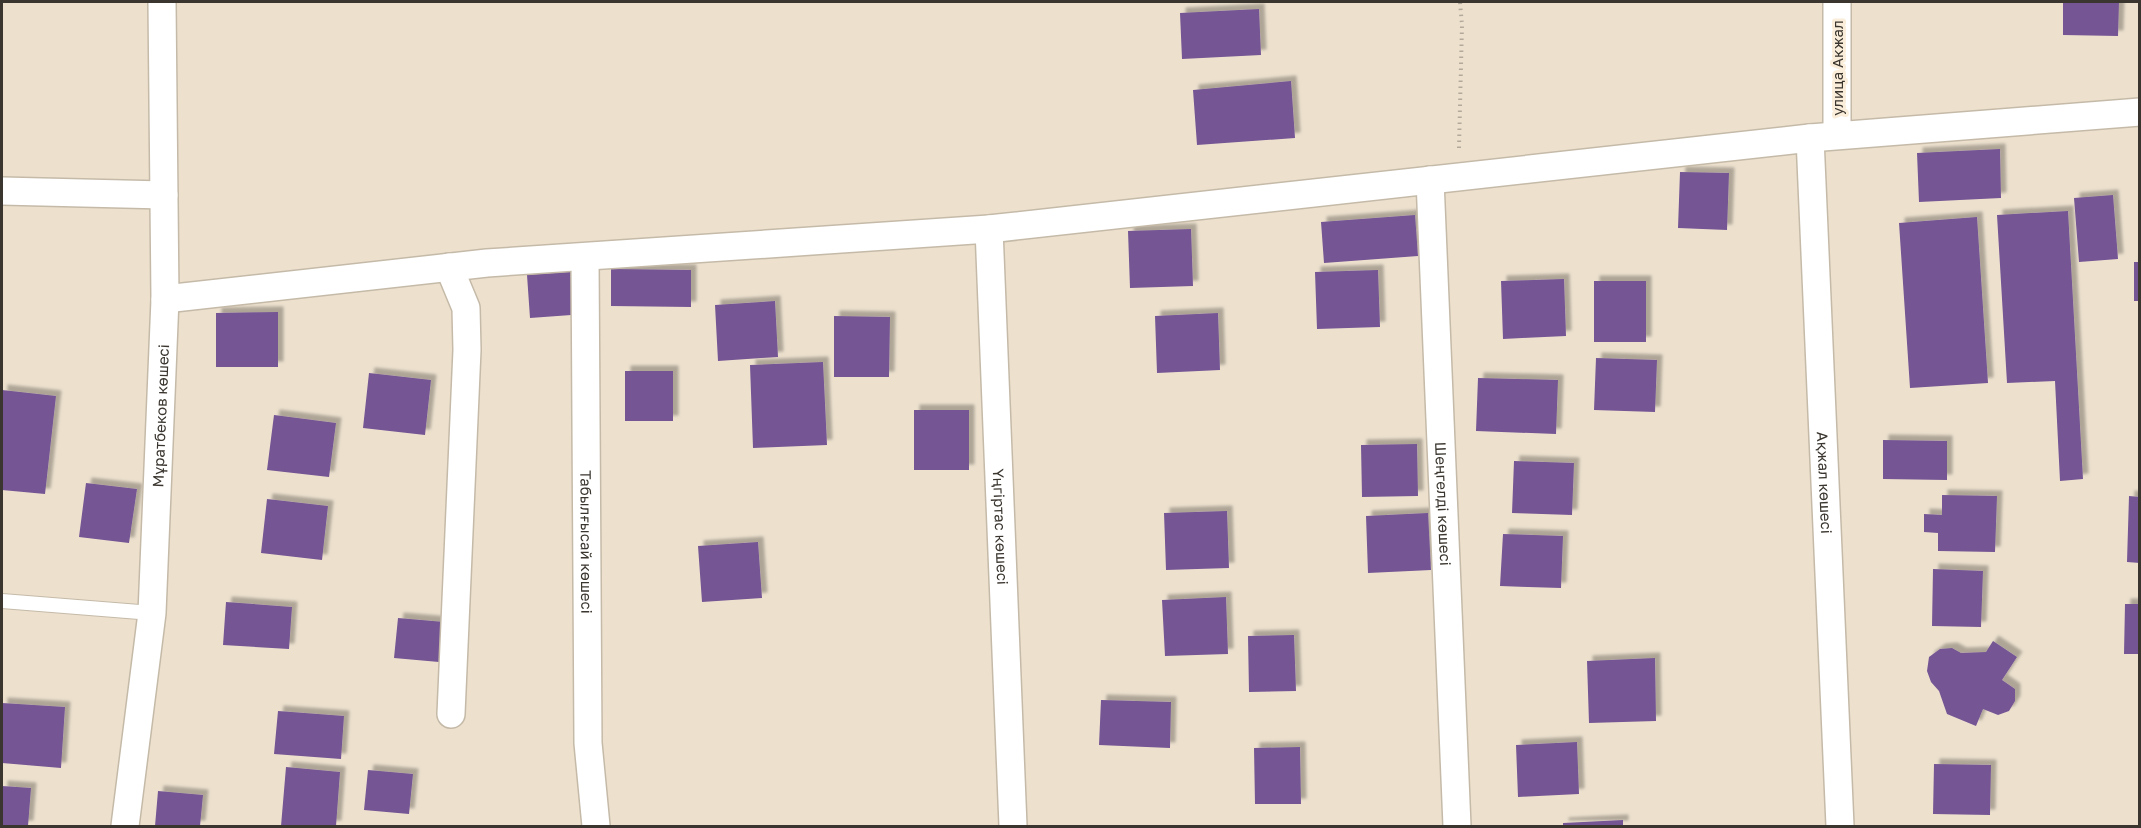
<svg xmlns="http://www.w3.org/2000/svg" width="2141" height="828" font-family="'Golos Text',sans-serif">
  <style>
    .building { fill: #745594; filter: url(#shadow) }
    .lines { fill: none; stroke-linecap: round; stroke-linejoin: round }
    .lane-casing { stroke: #c5baa8; stroke-width: 16 }
    .street-casing { stroke: #c5baa8; stroke-width: 30 }
    .path { stroke: #b3a99a; stroke-width: 4; stroke-dasharray: 1.5 4.5; stroke-linecap: butt }
    .lane { stroke: #fff; stroke-width: 14 }
    .street { stroke: #fff; stroke-width: 27 }
    .labels { text-anchor: middle; dominant-baseline: central; stroke-width: 6; stroke-linejoin: round; paint-order: stroke }
    .street-label { font-size: 15px; fill: #3a352e; stroke: #faeedb }
  </style>
  <defs>
    <filter id="shadow"><feDropShadow dx="5.5" dy="-5.5" stdDeviation="1.5" flood-color="#0004"/></filter>
  </defs>
  <rect width="100%" height="100%" fill="#ede1ce"/>
  <path class="building" d="M 2063,2 L 2119,2 L 2118,36 L 2063,35 Z
    M 1259,9 L 1261,55 L 1182,59 L 1180,13 Z
    M 1291,81 L 1295,138 L 1197,145 L 1193,90 Z
    M 2000,149 L 2001,198 L 1919,202 L 1917,153 Z
    M 1680,172 L 1729,173 L 1727,230 L 1678,228 Z
    M 2113,195 L 2118,259 L 2079,262 L 2074,198 Z
    M 2068,211 L 2083,479 L 2060,481 L 2055,381 L 2007,383 L 1997,215 Z
    M 1415,215 L 1418,256 L 1324,263 L 1321,222 Z
    M 1977,217 L 1988,383 L 1910,388 L 1899,223 Z
    M 1191,229 L 1193,286 L 1130,288 L 1128,231 Z
    M 2134,262 L 2140,262 L 2140,301 L 2134,301 Z
    M 611,269 L 691,270 L 691,307 L 611,306 Z
    M 1378,270 L 1380,327 L 1317,329 L 1315,272 Z
    M 583,271 L 585,314 L 530,318 L 527,275 Z
    M 1564,279 L 1566,336 L 1503,339 L 1501,281 Z
    M 1594,281 L 1646,281 L 1646,342 L 1594,342 Z
    M 775,301 L 778,357 L 718,361 L 715,305 Z
    M 278,312 L 278,367 L 216,367 L 216,313 Z
    M 1218,313 L 1220,370 L 1157,373 L 1155,316 Z
    M 834,316 L 890,317 L 889,377 L 834,377 Z
    M 1596,358 L 1657,360 L 1655,412 L 1594,410 Z
    M 823,362 L 827,445 L 753,448 L 750,365 Z
    M 625,371 L 673,371 L 673,421 L 625,421 Z
    M 369,373 L 431,380 L 425,435 L 363,428 Z
    M 1478,378 L 1558,380 L 1556,434 L 1476,431 Z
    M 2,390 L 56,396 L 45,494 L 2,490 Z
    M 914,410 L 969,410 L 969,470 L 914,470 Z
    M 274,415 L 336,423 L 329,477 L 267,470 Z
    M 1883,440 L 1947,441 L 1947,480 L 1883,479 Z
    M 1417,444 L 1418,496 L 1362,497 L 1361,445 Z
    M 1514,461 L 1574,463 L 1572,515 L 1512,513 Z
    M 86,483 L 137,489 L 129,543 L 79,537 Z
    M 1942,495 L 1997,496 L 1995,552 L 1938,551 L 1938,533 L 1924,532 L 1924,514 L 1942,515 Z
    M 2129,496 L 2140,497 L 2140,563 L 2127,562 Z
    M 267,499 L 328,506 L 322,560 L 261,553 Z
    M 1227,511 L 1229,568 L 1166,570 L 1164,513 Z
    M 1428,513 L 1431,570 L 1368,573 L 1366,516 Z
    M 1503,534 L 1563,536 L 1561,588 L 1500,586 Z
    M 758,542 L 762,598 L 702,602 L 698,546 Z
    M 1933,569 L 1983,571 L 1981,627 L 1932,626 Z
    M 1226,597 L 1228,654 L 1165,656 L 1162,600 Z
    M 226,602 L 292,607 L 289,649 L 223,645 Z
    M 2125,604 L 2140,604 L 2140,654 L 2124,654 Z
    M 398,618 L 444,622 L 439,662 L 394,658 Z
    M 1294,635 L 1296,691 L 1249,692 L 1248,636 Z
    M 1993,641 L 2017,657 L 2002,680 L 2015,689 L 2015,701 L 2009,711 L 1998,715 L 1983,709 L 1976,726 L 1947,714 L 1939,691 L 1931,682 L 1927,671 L 1929,657 L 1940,649 L 1952,648 L 1961,653 L 1986,652 Z
    M 1655,658 L 1656,721 L 1589,723 L 1587,661 Z
    M 1101,700 L 1171,702 L 1170,748 L 1099,745 Z
    M 2,703 L 65,707 L 61,768 L 2,763 Z
    M 278,711 L 344,716 L 341,759 L 274,754 Z
    M 1577,742 L 1579,794 L 1518,797 L 1516,745 Z
    M 1300,747 L 1301,804 L 1255,804 L 1254,748 Z
    M 1934,764 L 1991,765 L 1990,815 L 1933,814 Z
    M 286,767 L 340,772 L 336,826 L 281,826 Z
    M 368,770 L 413,774 L 409,814 L 364,810 Z
    M 2,786 L 31,788 L 28,826 L 2,826 Z
    M 158,791 L 203,795 L 200,826 L 155,826 Z
    M 1623,820 L 1623,826 L 1563,826 L 1563,823 Z"/>
  <g class="lines">
    <g class="lane-casing">
      <path id="lane" d="M 2,601 L 152,613"/>
    </g>
    <g class="street-casing">
      <g id="street">
        <path d="M 1837,135 L 1837,2"/>
        <path id="s1" d="M 1810,138 L 1840,826"/>
        <path id="s2" d="M 1430,180 L 1457,826"/>
        <path d="M 2,191 L 164,195"/>
        <path id="s3" d="M 989,229 L 1013,826"/>
        <path id="s4" d="M 585,257 L 588,743 L 596,826"/>
        <path d="M 449,267 L 466,308 L 467,350 L 451,714"/>
        <path d="M 165,299 L 487,263 L 989,229 L 1810,138 L 2140,112"/>
        <path id="s5" d="M 125,826 L 152,613 L 165,299 L 162,2"/>
      </g>
    </g>
    <path class="path" d="M 1459,148 L 1462,25 L 1460,2"/>
    <use href="#lane" class="lane"/>
    <use href="#street" class="street"/>
  </g>
  <g class="labels">
    <g class="street-label">
      <text transform="translate(1837 68) rotate(-90)">улица Акжал</text>
      <text stroke="none"><textPath href="#s5" startOffset="412">Мұратбеков көшесі</textPath></text>
      <text stroke="none"><textPath href="#s1" startOffset="345">Ақжал көшесі</textPath></text>
      <text stroke="none"><textPath href="#s2" startOffset="324">Шеңгелді көшесі</textPath></text>
      <text stroke="none"><textPath href="#s3" startOffset="298">Үңгіртас көшесі</textPath></text>
      <text stroke="none"><textPath href="#s4" startOffset="285">Табылғысай көшесі</textPath></text>
    </g>
  </g>
  <rect width="2141" height="828" fill="none" stroke="#3a352e" stroke-width="6"/>
</svg>
